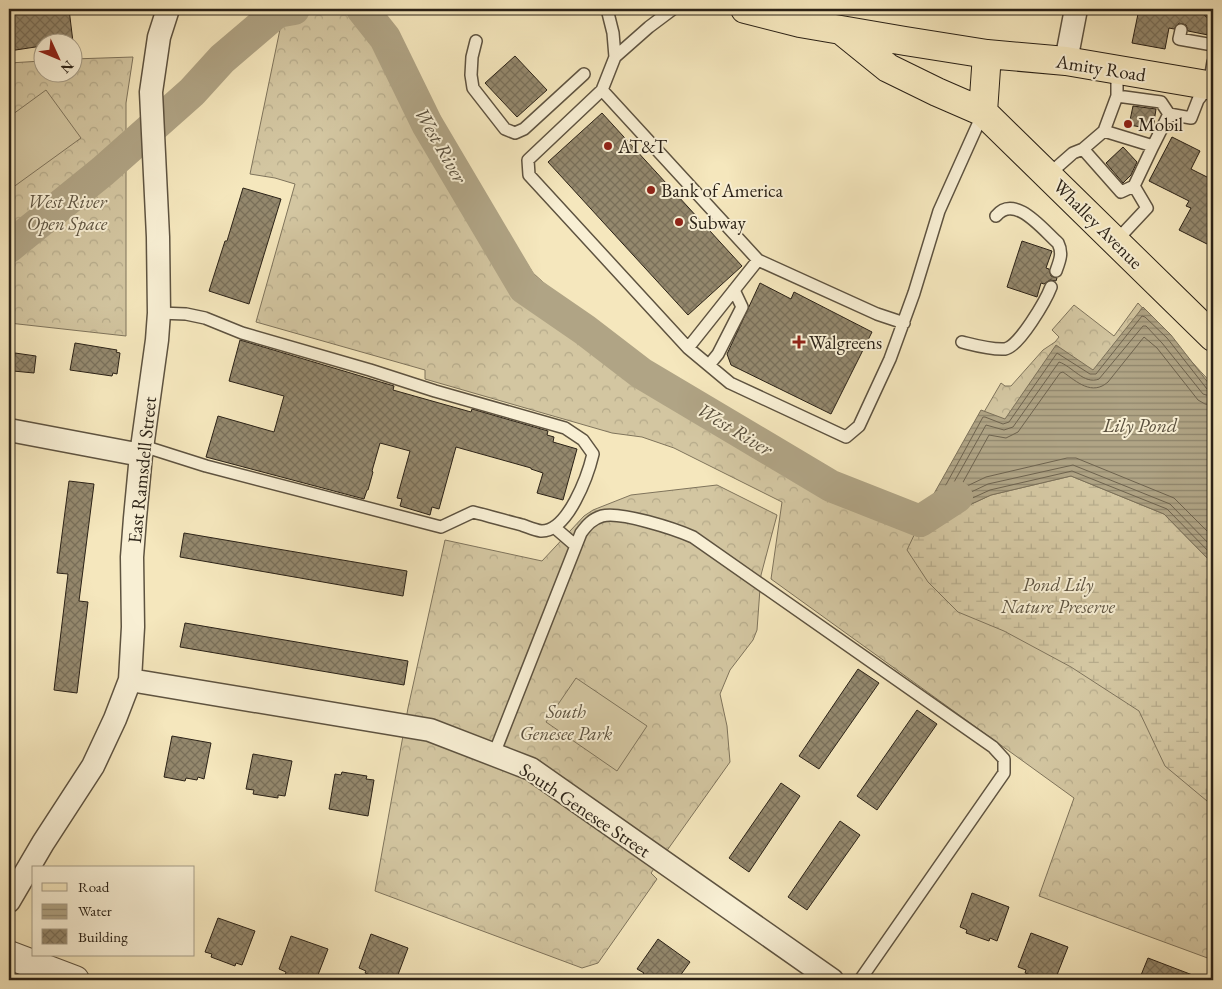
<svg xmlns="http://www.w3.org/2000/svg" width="1222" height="989" font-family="'EB Garamond',serif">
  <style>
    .forest { fill: url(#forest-crowns); stroke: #7f745c }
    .wetland { fill: url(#wetland-marsh); stroke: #7f745c }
    .pitch { fill: #d3c6a1; stroke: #7f745c }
    .water { fill: url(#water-rules); stroke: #7b7059 }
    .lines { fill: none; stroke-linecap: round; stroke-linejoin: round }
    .shore { stroke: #6e634e; stroke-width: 1 }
    .river { stroke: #b0a485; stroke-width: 32 }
    .building { fill: url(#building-cross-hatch); stroke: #2b2217 }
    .service-casing { stroke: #5e5340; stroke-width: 14 }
    .minor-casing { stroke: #5e5340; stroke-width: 25 }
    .tertiary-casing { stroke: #5e5340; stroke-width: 30 }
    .primary-casing { stroke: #2b2217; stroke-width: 30 }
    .service { stroke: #f8efd4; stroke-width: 11 }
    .minor { stroke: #f8efd4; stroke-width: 22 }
    .tertiary { stroke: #f8efd4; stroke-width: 28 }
    .primary { stroke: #f5e7bd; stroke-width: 28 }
    .poi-dot { fill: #8f2418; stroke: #f8efd4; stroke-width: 2 }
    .labels { text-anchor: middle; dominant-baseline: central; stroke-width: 4; stroke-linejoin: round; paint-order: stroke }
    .street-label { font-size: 19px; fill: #2b2217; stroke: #f8efd4 }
    .poi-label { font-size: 19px; fill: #2b2217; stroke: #f8efd4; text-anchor: start }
    .park-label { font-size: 19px; font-style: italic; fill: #5d5340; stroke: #f8efd4 }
    .water-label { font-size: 20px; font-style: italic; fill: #5a503e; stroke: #f8efd4 }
  </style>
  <defs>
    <pattern id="forest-crowns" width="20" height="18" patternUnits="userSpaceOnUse" patternTransform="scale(1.25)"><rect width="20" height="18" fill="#d3c6a1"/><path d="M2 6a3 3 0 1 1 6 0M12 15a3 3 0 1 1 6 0" fill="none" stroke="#b5aa8a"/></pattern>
    <pattern id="wetland-marsh" width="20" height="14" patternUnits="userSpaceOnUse" patternTransform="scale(1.25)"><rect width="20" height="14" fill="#d3c6a1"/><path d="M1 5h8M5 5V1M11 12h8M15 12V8" fill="none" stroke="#b5aa8a"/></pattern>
    <pattern id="water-rules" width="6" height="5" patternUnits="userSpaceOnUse" patternTransform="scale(1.25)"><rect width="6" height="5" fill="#b0a485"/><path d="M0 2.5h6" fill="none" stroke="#8f856c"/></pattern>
    <pattern id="building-cross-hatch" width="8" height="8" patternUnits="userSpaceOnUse" patternTransform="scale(1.25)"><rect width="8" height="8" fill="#94886d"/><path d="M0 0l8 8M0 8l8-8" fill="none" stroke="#796f59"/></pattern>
  </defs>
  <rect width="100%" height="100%" fill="#f5e7bd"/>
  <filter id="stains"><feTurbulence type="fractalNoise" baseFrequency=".004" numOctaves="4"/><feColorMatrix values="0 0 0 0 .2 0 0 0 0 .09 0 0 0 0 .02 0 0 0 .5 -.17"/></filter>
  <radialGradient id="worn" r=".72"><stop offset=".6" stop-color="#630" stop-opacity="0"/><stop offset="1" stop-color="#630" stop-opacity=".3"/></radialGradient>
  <path class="forest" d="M 290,9 L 339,9 L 371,22 L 391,45 L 442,130 L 533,273 L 620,352 L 739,425 L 789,450 L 884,514 L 914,532 L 1001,383 L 1005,386 L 1011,386 L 1043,350 L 1055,342 L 1059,337 L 1052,330 L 1074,305 L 1114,336 L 1138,303 L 1213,385 L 1213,960 L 1039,896 L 1074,798 L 771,579 L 782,502 L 674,448 L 642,437 L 612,433 L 425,379 L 425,370 L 256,322 L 295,184 L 275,178 L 250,174 L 284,10 Z
    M 133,57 L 126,103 L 126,336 L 9,323 L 9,63 L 42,61 L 42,72 L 72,72 L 73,59 Z
    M 717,485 L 777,515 L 761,575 L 757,630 L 753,640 L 730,670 L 720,694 L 727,726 L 730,762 L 651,873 L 657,879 L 598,963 L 582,968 L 375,891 L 408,708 L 445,540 L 542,561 L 584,516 L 593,510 L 631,495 Z"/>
  <path class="wetland" d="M 1071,476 L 1164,514 L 1213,564 L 1213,806 L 1165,766 L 1139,711 L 1071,667 L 1004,631 L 958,612 L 928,582 L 907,550 L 917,529 L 991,495 Z"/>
  <path class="pitch" d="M 46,90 L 81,138 L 12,188 L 9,183 L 9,117 Z
    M 576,678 L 647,726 L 617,771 L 546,722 Z"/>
  <path class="water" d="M 1143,307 L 1171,335 L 1213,389 L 1213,564 L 1164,514 L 1071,476 L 991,495 L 913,531 L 981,410 L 1005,419 L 1056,345 L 1093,370 Z"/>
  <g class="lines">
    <path class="shore" d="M 1213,391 L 1207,389 L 1167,338 L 1145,317 L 1142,316 L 1096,374 L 1090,374 L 1057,353 L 1009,422 L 1003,424 L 985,417 L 983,417 L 930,514 L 933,516 L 990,490 L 1072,471 L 1167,509 L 1213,556
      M 1213,397 L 1203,394 L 1162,343 L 1146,326 L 1143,326 L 1099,379 C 1084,385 1072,366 1059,362 L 1013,427 L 1004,430 L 986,425 L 944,500 L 948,503 L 988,484 L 1073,465 L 1170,504 L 1213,548
      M 1213,405 L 1205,404 L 1198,400 L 1157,348 L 1144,337 L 1108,382 C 1092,396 1077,382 1063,372 L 1060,373 L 1018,432 L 1006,438 L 989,435 L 962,484 L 965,487 L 986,477 L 1067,458 L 1076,458 L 1174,498 L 1213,537"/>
    <path class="river" d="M 362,9 L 385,38 L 427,124 L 524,288 L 585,330 L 641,373 L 831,486 L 920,521 L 957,497
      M 9,247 L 103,171 L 192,92 L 222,59 L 277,12 L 294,9"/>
  </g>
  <path class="building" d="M 9,9 L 69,9 L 73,42 L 42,42 L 42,46 L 9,51 Z
    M 1139,9 L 1203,10 L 1204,15 L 1206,17 L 1213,18 L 1213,36 L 1188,31 L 1186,25 L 1179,23 L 1174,29 L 1169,28 L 1165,49 L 1132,43 Z
    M 515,56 L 547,90 L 517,117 L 485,83 Z
    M 1133,106 L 1156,109 L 1153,129 L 1129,125 Z
    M 602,113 L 742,266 L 688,315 L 548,162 Z
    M 1172,137 L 1200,151 L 1191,169 L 1213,180 L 1213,247 L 1179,230 L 1191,208 L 1186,206 L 1189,201 L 1149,181 Z
    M 1123,147 L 1137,162 L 1131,175 L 1123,183 L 1106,163 Z
    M 243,188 L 281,199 L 249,304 L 209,291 L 225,241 L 227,241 Z
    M 1022,241 L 1052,251 L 1046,268 L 1049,269 L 1051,276 L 1057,278 L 1056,281 L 1050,280 L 1044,284 L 1041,283 L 1037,297 L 1007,287 Z
    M 760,283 L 791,299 L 794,292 L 872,332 L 831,414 L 731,365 L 727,354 Z
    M 240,340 L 394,386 L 393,390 L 471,412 L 472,409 L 548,431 L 547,435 L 554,437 L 553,442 L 577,449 L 563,500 L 537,493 L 543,473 L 531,469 L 531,468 L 456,447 L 439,509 L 432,507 L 430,515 L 400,506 L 402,499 L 397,498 L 410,451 L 380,443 L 372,471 L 373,472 L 368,490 L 367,490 L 364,499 L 206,457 L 218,416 L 274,432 L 284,396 L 229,381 Z
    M 75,343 L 117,350 L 116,352 L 120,353 L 117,374 L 113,373 L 112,376 L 70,370 Z
    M 15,353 L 36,356 L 34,373 L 13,371 Z
    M 69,481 L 94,484 L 79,601 L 88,602 L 77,693 L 54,690 L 68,574 L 57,573 Z
    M 184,533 L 407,571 L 403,596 L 180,557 Z
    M 185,623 L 408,661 L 404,685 L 180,647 Z
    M 858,669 L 879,683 L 819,769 L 799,756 Z
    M 917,710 L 937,724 L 877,810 L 857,796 Z
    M 172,736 L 211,743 L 204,779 L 198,777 L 197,780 L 186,778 L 185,781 L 164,777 Z
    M 253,754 L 292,761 L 285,796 L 278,795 L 278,798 L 253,794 L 254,790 L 246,789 Z
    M 342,772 L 367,776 L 366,779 L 374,780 L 368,816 L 329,809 L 335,774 L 341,775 Z
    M 781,783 L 800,796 L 749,872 L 729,858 Z
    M 840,821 L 860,835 L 807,910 L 788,897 Z
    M 972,893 L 1009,907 L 997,941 L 990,938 L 989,941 L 966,933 L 967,930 L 960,927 Z
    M 218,918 L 255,931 L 242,965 L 236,963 L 235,966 L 211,957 L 212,954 L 205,952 Z
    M 1031,933 L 1068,947 L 1055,980 L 1045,980 L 1025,973 L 1026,970 L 1018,967 Z
    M 371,934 L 408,948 L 396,980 L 384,980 L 365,973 L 366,971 L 359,968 Z
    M 291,936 L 328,949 L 316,980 L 299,980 L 285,975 L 286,972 L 279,969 Z
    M 658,939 L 690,962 L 677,980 L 638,980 L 644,973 L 637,969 Z
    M 1148,958 L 1203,979 L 1203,980 L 1139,980 Z"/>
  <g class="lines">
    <g class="service-casing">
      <path id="service" d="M 607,9 L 613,33 L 615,57 L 602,90 L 758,260 L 877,314 L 904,323
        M 1210,11 L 1211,9
        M 1181,30 L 1179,39 L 1213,45
        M 476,41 L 472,57 L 471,75 L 473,88 L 505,129 L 515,133 L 524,129 L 584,74
        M 615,57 L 649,27 L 673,9
        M 602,90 L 528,160 L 529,175 L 688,348 L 730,383 L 846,437 L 859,426 L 890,359 L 914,293 L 939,211 L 983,113
        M 1117,96 L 1161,102 L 1169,114
        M 1104,131 L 1153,146 L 1169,114 L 1191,118 L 1198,100 L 1209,86 L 1213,62
        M 1083,149 L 1121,192 L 1134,186
        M 1048,175 L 1073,153 L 1083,149 L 1104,131 L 1117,96 L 1117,71
        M 996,216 C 1015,193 1043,230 1058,243 C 1063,253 1060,260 1056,271
        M 1116,241 L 1147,208 L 1134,186 L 1153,146
        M 962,342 C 974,345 991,350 1005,349 C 1019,347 1046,300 1051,287
        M 688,348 L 758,260
        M 709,365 L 718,354 L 742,307 L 734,290
        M 143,446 L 206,466 L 441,527 L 473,512 C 489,516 506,521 522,525 C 528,527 535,530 541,531 C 568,532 588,475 593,454 L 583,440 L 565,428 L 435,391 L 370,370 L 242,333 L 205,318 L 186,314 L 159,313
        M 554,527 L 576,546
        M 494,754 L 581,533 C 587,525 592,519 602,516 C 620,511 675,529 693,537 L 993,747 L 1004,759 L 1004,773 L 860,980"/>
    </g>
    <g class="minor-casing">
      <path id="minor" d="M 1066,61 L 1076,9
        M 9,430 L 141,455
        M 130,680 L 430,730 L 531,769 L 832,980
        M 9,901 L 43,843 L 93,766 L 115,719 L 130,680 L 133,627 L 132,557 L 135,518 L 141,455 L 157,340 L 159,313 L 158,237 L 151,92 L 159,37 L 168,9"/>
    </g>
    <g class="tertiary-casing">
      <path id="tertiary" d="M 9,955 L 75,980"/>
    </g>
    <g class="primary-casing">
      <path id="primary" d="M 745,9 L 800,23 L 905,41 L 987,54 L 1066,61 L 1213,86
        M 841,30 L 888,68 L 937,92 L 983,112 L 1213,337
        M 983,112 L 987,54"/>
    </g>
    <use href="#service" class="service"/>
    <use href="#minor" class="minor"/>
    <use href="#tertiary" class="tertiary"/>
    <use href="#primary" class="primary"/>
  </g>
  <g class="poi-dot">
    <circle cx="1128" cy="124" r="5"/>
    <circle cx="608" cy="146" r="5"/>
    <circle cx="651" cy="190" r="5"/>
    <circle cx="679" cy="222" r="5"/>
    <path d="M796.5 334.5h5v5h5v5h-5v5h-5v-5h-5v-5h5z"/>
  </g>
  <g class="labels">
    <g class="street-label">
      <text transform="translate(1101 68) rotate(9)">Amity Road</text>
      <text transform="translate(1098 224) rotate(45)">Whalley Avenue</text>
      <text transform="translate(142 470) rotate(-84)">East Ramsdell Street</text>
      <text transform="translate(585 810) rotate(34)">South Genesee Street</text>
    </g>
    <g class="poi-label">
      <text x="1138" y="124">Mobil</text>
      <text x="618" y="146">AT&amp;T</text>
      <text x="661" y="190">Bank of America</text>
      <text x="689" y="222">Subway</text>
      <text x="809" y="342">Walgreens</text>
    </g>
    <g class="park-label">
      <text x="67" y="201">West River<tspan x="67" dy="22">Open Space</tspan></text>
      <text x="1058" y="584">Pond Lily<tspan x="1058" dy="22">Nature Preserve</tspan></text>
      <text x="566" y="711">South<tspan x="566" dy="22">Genesee Park</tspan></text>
    </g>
    <g class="water-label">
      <text transform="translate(441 145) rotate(60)">West River</text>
      <text x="1140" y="425">Lily Pond</text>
      <text transform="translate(735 429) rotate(31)">West River</text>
    </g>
  </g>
  <rect width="1222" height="989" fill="none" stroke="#f5e7bd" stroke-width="30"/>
  <rect x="10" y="10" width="1202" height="969" fill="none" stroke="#2b2217" stroke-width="2.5"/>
  <rect x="15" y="15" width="1192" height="959" fill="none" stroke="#2b2217"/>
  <rect x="32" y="866" width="162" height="90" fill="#f8efd4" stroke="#a69d88"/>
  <rect x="42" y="883" width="25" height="8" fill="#f5e7bd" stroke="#a69d88"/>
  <text x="78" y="892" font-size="15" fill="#2b2217">Road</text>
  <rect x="42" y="904" width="25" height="15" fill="url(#water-rules)" stroke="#a69d88"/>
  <text x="78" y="916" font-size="15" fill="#2b2217">Water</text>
  <rect x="42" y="929" width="25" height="15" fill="url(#building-cross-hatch)" stroke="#a69d88"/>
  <text x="78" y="942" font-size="15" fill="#2b2217">Building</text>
  <g transform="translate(58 58) rotate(134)"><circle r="24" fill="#f8efd4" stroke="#a69d88"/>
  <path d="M0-4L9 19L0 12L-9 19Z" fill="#8f2418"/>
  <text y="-8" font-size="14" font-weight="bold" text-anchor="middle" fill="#2b2217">N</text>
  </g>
  <rect width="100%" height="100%" filter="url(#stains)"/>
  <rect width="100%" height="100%" fill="url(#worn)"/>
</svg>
